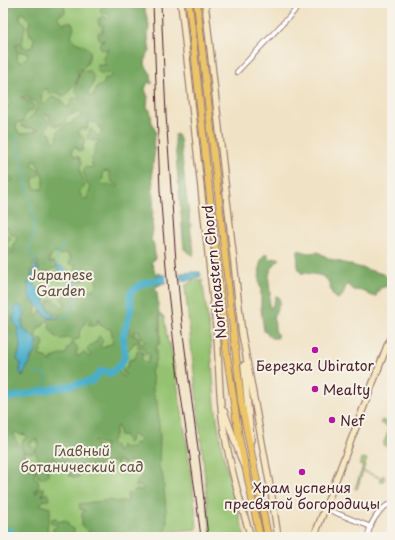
<svg xmlns="http://www.w3.org/2000/svg" width="395" height="540" font-family="'Playpen Sans',sans-serif">
  <style>
    .green { fill: #94c270; stroke: #6f704e }
    .forest { fill: #77a862; stroke: #606446; fill-rule: evenodd }
    .water { fill: #4aafc9; stroke: #4a677a }
    .pier { fill: #f0e2c5 }
    .lines { fill: none; stroke-linecap: round; stroke-linejoin: round }
    .stream { stroke: #4aafc9; stroke-width: 1 }
    .river { stroke: #4aafc9; stroke-width: 7 }
    .minor-casing { stroke: #9d8078; stroke-width: 6 }
    .secondary-casing { stroke: #9d8078; stroke-width: 8 }
    .primary-casing { stroke: #9d8078; stroke-width: 8 }
    .minor { stroke: #fff; stroke-width: 4 }
    .secondary { stroke: #f7e8c3; stroke-width: 5.5 }
    .primary { stroke: #ecc569; stroke-width: 6 }
    .rail { stroke: #4a1f2b; stroke-width: 1 }
    .poi-dot { fill: #b5179e; stroke: #f7f3e8; stroke-width: 1.5 }
    .labels { text-anchor: middle; dominant-baseline: central; stroke-width: 4; stroke-linejoin: round; paint-order: stroke }
    .street-label { font-size: 14px; fill: #4a1f2b; stroke: #f7f3e8 }
    .park-label { font-size: 14px; fill: #605040; stroke: #f7f3e8 }
    .poi-label { font-size: 14px; fill: #4a1f2b; stroke: #f7f3e8 }
  </style>
  <rect width="100%" height="100%" fill="#f7f3e8"/>
  <filter id="ink" filterUnits="userSpaceOnUse"><feTurbulence type="fractalNoise" baseFrequency=".025" numOctaves="2"/><feDisplacementMap in="SourceGraphic" scale="8" xChannelSelector="R" yChannelSelector="G"/><feConvolveMatrix kernelMatrix="1 2 1 2 8 2 1 2 1" color-interpolation-filters="sRGB"/></filter>
  <filter id="wash" filterUnits="userSpaceOnUse"><feTurbulence type="fractalNoise" baseFrequency=".012" numOctaves="4" result="noise"/><feDisplacementMap in="SourceGraphic" scale="16" xChannelSelector="R" yChannelSelector="G"/><feGaussianBlur stdDeviation="0.9" result="paint"/><feColorMatrix in="noise" values="0 0 0 0 0 0 0 0 0 0 0 0 0 0 0 0 0 1.4 0 .05"/><feComposite in="paint" operator="in"/></filter>
  <g filter="url(#wash)">
    <rect width="100%" height="100%" fill="#f0e2c5"/>
    <path class="green" d="M 3,3 L 117,3 L 149,345 L 160,344 L 160,313 L 164,317 L 168,343 L 170,343 C 181,405 192,466 197,529 L 168,532 L 169,537 L 3,537 Z
      M 202,279 L 210,334 L 215,405 L 222,449 L 245,537 L 211,537 L 185,286 L 192,281 Z
      M 382,420 L 391,424 L 392,422 L 392,449 L 383,445 L 390,427 L 380,423 Z
      M 362,458 L 367,459 L 363,471 L 381,478 L 383,475 L 385,478 L 383,481 L 380,482 L 381,478 L 363,471 L 357,489 L 355,489 L 363,466 L 359,465 L 361,462 Z"/>
    <path class="forest" d="M 3,3 L 64,3 L 65,11 L 64,13 L 58,16 L 58,18 L 63,23 L 69,22 L 73,24 L 74,28 C 65,46 82,40 90,51 C 89,60 88,64 81,70 L 77,68 C 79,77 78,83 70,88 C 69,93 66,96 61,96 L 60,94 L 56,92 L 53,94 L 49,94 L 48,89 L 43,90 L 41,95 L 42,101 L 41,104 L 44,105 L 52,97 L 62,100 L 65,107 L 69,107 C 73,96 71,99 80,98 L 75,89 L 80,71 L 90,71 C 97,79 93,85 88,93 L 89,96 L 94,95 L 97,87 L 104,84 L 105,78 L 109,78 L 112,75 L 110,73 L 102,74 L 97,70 L 96,69 L 98,65 L 106,65 C 99,56 105,57 108,49 L 103,50 L 100,47 L 100,43 L 104,40 L 99,39 L 98,34 L 99,32 L 103,32 L 102,29 L 104,26 L 99,25 L 98,19 L 104,16 L 108,19 L 110,17 L 107,13 L 102,14 L 101,13 L 100,8 L 108,6 L 107,3 L 143,3 L 149,25 L 148,38 L 150,52 L 146,56 L 145,65 L 151,74 L 152,84 L 148,82 L 145,89 L 148,97 L 147,107 C 152,111 151,116 152,123 C 153,126 155,129 156,133 C 154,137 154,141 153,146 L 155,149 L 152,171 L 153,185 L 152,189 L 154,196 L 152,222 L 153,230 L 151,240 L 154,245 L 155,259 L 151,263 L 153,265 L 155,274 L 157,274 L 159,273 L 162,275 L 163,283 L 155,288 L 154,290 L 157,292 C 159,309 160,326 160,342 C 154,347 157,352 156,358 C 155,363 153,367 151,372 L 153,379 L 153,393 L 157,402 L 160,436 L 159,467 L 163,477 L 167,521 L 165,537 L 119,537 L 121,534 L 126,533 L 125,532 L 112,535 L 111,537 C 103,537 100,535 92,537 L 89,531 L 87,531 L 82,526 L 82,513 L 84,512 L 84,510 L 80,509 L 79,504 L 110,500 L 115,502 L 125,501 L 127,502 L 128,501 L 127,495 L 128,493 L 132,494 L 135,490 L 143,490 L 142,486 L 137,486 L 135,485 L 142,476 L 137,470 L 133,469 L 134,465 L 137,465 L 136,462 L 128,461 L 125,464 L 118,460 L 117,461 L 119,466 L 113,461 L 110,464 L 106,463 L 102,463 L 101,460 L 106,444 L 101,444 L 96,441 L 94,442 L 100,449 L 97,451 L 100,457 L 97,458 L 97,460 L 100,462 L 100,466 L 97,465 L 94,467 L 79,466 L 77,464 L 77,467 L 80,473 L 80,476 L 75,478 L 69,475 L 69,469 L 66,471 L 59,471 L 53,457 L 50,459 L 51,463 L 48,466 L 40,463 L 35,452 L 36,448 L 39,445 L 37,439 L 31,442 L 30,445 L 34,449 L 34,451 L 31,453 L 24,451 L 21,447 L 25,454 L 27,465 L 31,468 L 34,467 L 35,469 L 34,476 L 38,480 L 39,487 L 36,489 L 35,493 L 37,493 L 37,490 L 43,487 L 44,491 L 42,496 L 47,493 L 50,497 L 50,500 L 44,500 L 40,505 L 50,508 L 50,514 L 47,527 L 49,537 L 3,537 L 3,387 L 7,385 L 6,379 L 3,379 L 3,181 L 13,181 L 12,178 L 3,178 L 3,119 L 6,119 L 8,117 L 6,114 L 3,115 L 3,102 L 8,106 L 11,104 L 3,96 ZM 23,13 L 30,21 L 28,27 L 30,35 L 33,36 L 34,40 L 33,46 L 27,49 L 23,45 L 20,45 L 20,52 L 28,53 L 27,58 L 20,62 L 17,59 L 18,52 L 16,46 L 18,43 L 22,43 L 23,41 C 22,34 26,29 25,23 L 20,20 L 20,15 ZM 20,97 L 28,97 L 29,99 L 36,102 L 38,104 L 34,114 L 21,126 L 23,127 L 38,129 L 39,130 L 22,134 L 17,131 L 16,127 L 17,123 L 23,122 L 26,113 L 33,110 L 34,106 L 32,103 ZM 79,112 L 81,114 L 80,118 L 74,120 L 71,124 L 67,124 L 58,131 L 57,141 L 53,142 L 51,134 L 45,131 L 49,124 L 47,119 L 43,116 L 44,114 L 49,115 L 51,123 L 57,126 L 65,123 L 66,115 L 73,114 ZM 91,121 L 94,123 L 96,122 L 102,131 L 101,134 L 98,136 L 91,129 L 87,137 L 88,139 L 94,141 L 97,140 L 100,142 L 96,144 L 95,149 L 93,152 L 95,155 C 89,160 92,162 93,168 L 86,167 L 83,170 L 87,184 L 91,188 L 86,200 L 83,198 L 79,192 L 85,186 C 84,181 80,174 80,169 C 81,163 82,163 79,157 L 74,156 L 72,152 L 72,149 L 76,146 L 78,151 L 82,151 L 85,139 L 80,135 L 78,131 L 81,129 L 87,129 L 88,123 ZM 36,160 L 44,179 L 43,188 L 42,189 L 35,189 L 32,180 L 40,174 L 38,169 L 33,167 L 32,163 ZM 104,171 L 109,172 C 110,178 111,184 118,185 L 118,187 L 117,188 L 112,185 L 102,185 L 101,183 L 103,177 L 102,174 ZM 8,226 L 9,232 L 15,236 L 17,238 L 13,247 L 14,251 L 12,255 L 10,255 L 12,251 L 11,249 L 6,245 L 11,238 L 10,236 L 5,234 L 5,230 ZM 55,253 L 60,255 L 65,253 L 71,257 L 69,264 L 76,264 L 74,267 L 77,269 L 75,274 L 77,281 L 83,281 L 87,275 L 95,274 L 97,285 L 92,290 L 87,288 L 83,288 L 78,285 C 74,287 73,290 69,293 C 67,296 64,296 61,298 L 66,305 L 63,308 L 54,300 L 50,300 L 47,305 L 49,309 L 58,315 L 59,317 L 57,318 L 49,319 L 40,310 L 39,314 L 36,317 L 35,311 L 37,306 L 30,299 L 28,283 C 33,276 31,272 33,265 L 35,262 L 38,262 L 39,271 L 41,273 L 50,271 L 52,269 L 56,268 L 57,265 L 54,262 L 49,262 L 50,257 ZM 17,305 L 22,308 L 25,314 L 22,324 L 24,330 L 38,341 L 35,348 L 37,351 C 30,358 27,367 23,377 L 20,370 L 21,364 L 17,359 C 19,353 21,344 19,337 C 19,333 17,332 19,328 L 14,323 L 13,318 L 15,315 ZM 89,318 L 91,321 L 88,323 L 89,325 L 91,326 L 97,325 L 98,318 L 100,325 L 111,330 L 113,340 L 112,344 L 108,345 L 103,348 L 100,346 L 103,341 L 102,338 L 99,336 L 96,342 C 92,345 89,344 87,350 L 91,355 L 89,357 L 84,352 L 79,356 L 77,356 L 76,353 L 78,349 L 75,344 L 72,343 L 71,346 L 67,348 L 67,353 L 52,358 L 51,362 L 50,362 L 46,357 L 39,356 L 44,343 L 42,340 L 35,336 L 39,327 L 42,327 L 45,321 L 49,321 L 50,324 L 49,328 L 57,338 L 61,339 L 67,338 L 72,341 L 80,338 L 79,333 C 83,328 84,322 89,318 ZM 129,328 L 134,334 L 136,331 L 139,330 L 139,333 L 143,338 L 145,342 L 143,344 L 140,343 L 137,346 L 139,348 L 143,347 L 146,355 L 149,353 L 150,357 L 148,358 L 149,362 L 146,363 L 141,359 L 143,356 L 142,351 L 137,351 L 137,354 L 134,359 L 129,360 L 128,366 L 122,370 L 123,373 L 126,374 L 123,377 L 118,370 L 114,370 L 116,368 L 120,368 L 125,361 L 124,355 L 132,346 L 134,343 L 139,342 L 140,338 L 139,337 L 128,333 ZM 118,426 L 120,436 L 125,435 L 128,443 L 130,442 L 131,436 L 134,434 L 136,437 L 140,439 L 140,442 L 134,444 L 131,449 L 129,447 L 124,448 L 121,445 L 119,451 L 116,451 L 115,446 L 110,444 L 115,435 L 116,427 ZM 16,432 L 19,434 L 26,435 L 27,438 L 23,440 L 21,446 L 15,440 L 14,433 Z
      M 177,134 L 180,139 L 187,202 L 191,225 C 189,234 196,247 193,256 L 184,249 L 175,143 L 175,135 Z
      M 298,250 L 308,253 L 318,252 L 330,259 L 383,274 L 392,280 L 392,288 C 384,285 379,287 376,296 L 372,296 L 363,291 L 354,290 L 348,285 L 346,286 L 343,295 L 338,299 C 331,295 331,290 329,283 C 325,273 310,274 301,273 C 296,267 298,258 298,250 Z
      M 266,254 L 268,254 L 268,257 L 270,259 L 278,258 L 280,259 C 267,271 268,276 270,292 C 270,297 269,303 269,308 L 272,307 L 276,296 L 279,297 L 280,303 L 273,317 C 275,322 275,325 275,330 C 276,333 278,334 278,338 L 271,338 L 264,331 L 261,309 L 261,290 L 259,283 L 260,264 L 263,256 Z
      M 37,466 L 48,469 L 48,474 L 45,478 L 42,478 L 38,477 L 35,467 Z
      M 56,518 L 59,522 L 65,520 L 68,522 L 68,526 L 74,529 L 74,534 L 57,536 L 53,535 L 53,529 L 57,526 L 56,524 L 52,524 L 51,521 L 52,519 Z"/>
    <path class="water" d="M 36,264 C 40,272 37,279 35,286 L 42,291 L 45,297 L 45,302 L 48,310 L 55,315 L 53,318 L 47,317 L 39,307 L 32,301 L 29,294 L 28,283 L 31,279 Z
      M 58,266 L 61,266 C 68,272 77,274 77,284 L 75,285 C 68,281 55,275 58,266 Z
      M 194,272 L 200,272 L 201,276 L 190,280 L 155,284 L 153,278 L 162,275 Z
      M 17,305 L 21,306 L 25,314 L 22,324 L 24,330 L 38,341 L 35,348 L 37,351 L 31,356 L 30,364 L 28,365 L 22,377 L 20,370 L 21,364 L 17,359 C 18,355 20,352 20,347 C 20,341 17,334 19,328 L 14,323 L 13,318 L 16,313 L 14,309 Z"/>
    <path class="pier" d="M 179,271 L 180,283 L 167,284 L 166,273 Z"/>
    <g class="lines">
      <path class="stream" d="M 16,134 L 35,223 L 34,235 L 28,250 L 33,256 L 36,264
        M 58,266 C 55,257 59,249 65,243
        M 3,298 L 7,301 L 9,308 L 16,313
        M 55,316 L 62,318 L 68,316 L 77,296 L 77,284
        M 34,371 L 36,374 C 38,374 40,372 42,373 C 45,373 46,375 47,377 C 48,384 40,388 35,392"/>
      <path class="river" d="M 3,399 L 92,381 L 101,371 L 111,373 L 119,367 L 125,356 L 123,336 L 131,309 L 130,293 L 141,284 L 162,279
        M 3,529 L 21,537"/>
    </g>
  </g>
  <g filter="url(#ink)">
    <g class="lines">
      <g class="minor-casing">
        <path id="minor" d="M 237,72 L 302,3
          M 324,508 L 371,527
          M 368,537 C 369,524 379,508 392,503"/>
      </g>
      <g class="secondary-casing">
        <path id="secondary" d="M 181,3 L 217,336 C 219,365 219,395 223,424 C 229,463 239,500 251,537
          M 205,3 L 242,334 L 272,497 L 278,537
          M 244,365 L 251,440
          M 224,411 L 243,464
          M 314,537 L 392,333"/>
      </g>
      <g class="primary-casing">
        <path id="primary" d="M 189,3 L 227,356 L 239,437 L 260,537
          M 197,3 L 241,401 L 268,537"/>
      </g>
      <use href="#minor" class="minor"/>
      <use href="#secondary" class="secondary"/>
      <use href="#primary" class="primary"/>
      <path class="rail" d="M 153,3 L 160,191 L 168,292 L 176,362 L 195,491 L 201,537
        M 161,3 L 166,115 L 176,262 L 183,334 L 200,464 L 208,537"/>
    </g>
  </g>
  <g class="poi-dot">
    <circle cx="315" cy="350" r="4"/>
    <circle cx="315" cy="389" r="4"/>
    <circle cx="332" cy="420" r="4"/>
    <circle cx="302" cy="472" r="4"/>
  </g>
  <g class="labels">
    <g class="street-label">
      <text transform="translate(214 272) rotate(-96)">Northeastern Chord</text>
    </g>
    <g class="park-label">
      <text x="61" y="274">Japanese<tspan x="61" dy="16">Garden</tspan></text>
      <text x="82" y="450">Главный<tspan x="82" dy="16">ботанический сад</tspan></text>
    </g>
    <g class="poi-label">
      <text x="315" y="365">Березка Ubirator</text>
      <text x="323" y="389" text-anchor="start">Mealty</text>
      <text x="340" y="420" text-anchor="start">Nef</text>
      <text x="302" y="487">Храм успения<tspan x="302" dy="16">пресвятой богородицы</tspan></text>
    </g>
  </g>
  <rect width="395" height="540" fill="none" stroke="#f7f3e8" stroke-width="16"/>
</svg>
